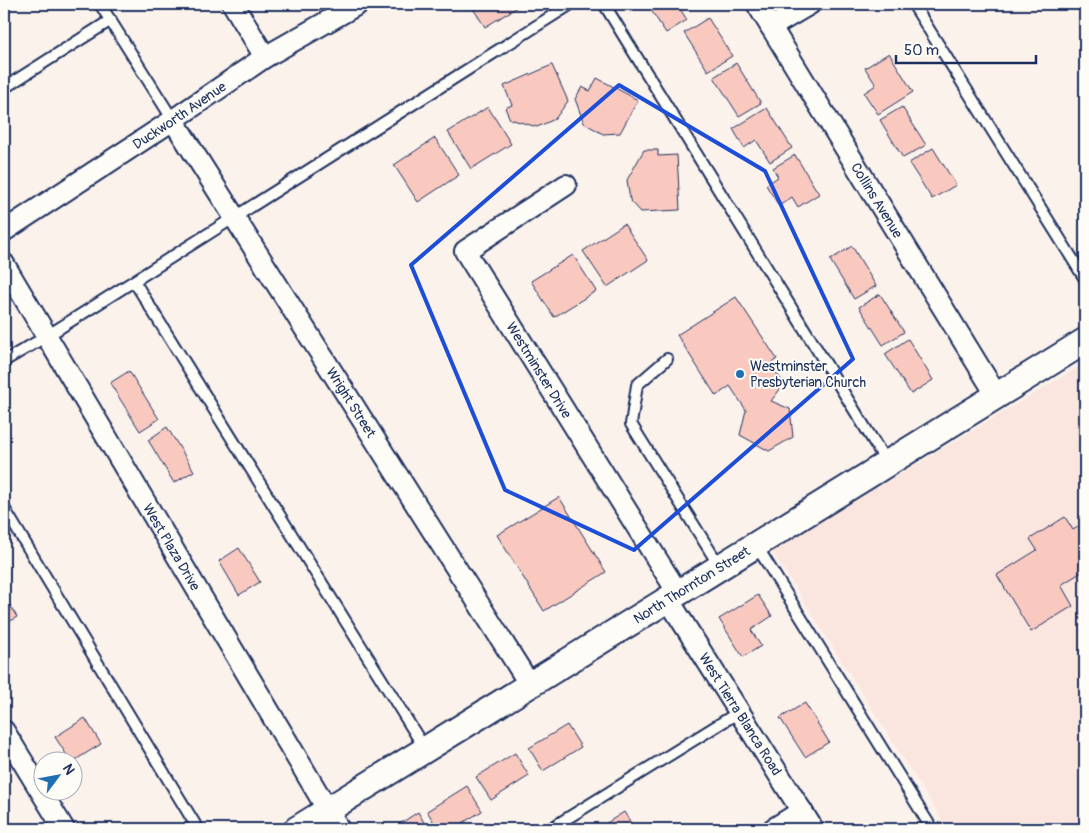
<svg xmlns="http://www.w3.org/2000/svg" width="1089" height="833" font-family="Pangolin,sans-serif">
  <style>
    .built { fill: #fbe6df }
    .building { fill: #f9c9c0; stroke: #1b2f5e }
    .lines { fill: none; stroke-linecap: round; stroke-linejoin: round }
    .service-casing { stroke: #1b2f5e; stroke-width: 14 }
    .minor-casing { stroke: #1b2f5e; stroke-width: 24 }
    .tertiary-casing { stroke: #1b2f5e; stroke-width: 29 }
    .service { stroke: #fdfcf7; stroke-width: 10 }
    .minor { stroke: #fdfcf7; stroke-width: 20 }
    .tertiary { stroke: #fdfcf7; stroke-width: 25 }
    .marked { fill: none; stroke: #1d4ed8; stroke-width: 4; stroke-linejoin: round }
    .poi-dot { fill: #1f6fb2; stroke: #fdfcf7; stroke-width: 2 }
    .labels { text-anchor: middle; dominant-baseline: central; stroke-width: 4; stroke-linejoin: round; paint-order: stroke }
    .street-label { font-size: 14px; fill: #1b2f5e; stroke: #fdfcf7 }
    .poi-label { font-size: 14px; fill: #1b2f5e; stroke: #fdfcf7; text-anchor: start }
  </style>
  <rect width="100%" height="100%" fill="#fcf2ec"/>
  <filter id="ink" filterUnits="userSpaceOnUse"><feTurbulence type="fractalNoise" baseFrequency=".02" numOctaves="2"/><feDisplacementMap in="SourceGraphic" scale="10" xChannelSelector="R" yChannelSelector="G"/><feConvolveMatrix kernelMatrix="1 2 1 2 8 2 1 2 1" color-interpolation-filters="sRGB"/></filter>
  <g filter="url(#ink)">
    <path class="built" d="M 1085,363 L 1085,829 L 948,829 L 772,551 Z"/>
    <path class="building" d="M 470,4 L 513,4 L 516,8 L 485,27 Z
      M 647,4 L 677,4 L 687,20 L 666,33 Z
      M 708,18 L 732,56 L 708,71 L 684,33 Z
      M 889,53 L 913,92 L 878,114 L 864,93 L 876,85 L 865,68 Z
      M 736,63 L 761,103 L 739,116 L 714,77 Z
      M 552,65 L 568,101 L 555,119 L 537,127 L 510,119 L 505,108 L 512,105 L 504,86 Z
      M 597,78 L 638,100 L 620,133 L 603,134 L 584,123 L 575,99 L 582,87 L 590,91 Z
      M 488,107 L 511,144 L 471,169 L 448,132 Z
      M 902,107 L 926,145 L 903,158 L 880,120 Z
      M 767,108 L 792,148 L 770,162 L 756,140 L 744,148 L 733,129 Z
      M 435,138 L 459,175 L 418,202 L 394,165 Z
      M 933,148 L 956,185 L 932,199 L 909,163 Z
      M 644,150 L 658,150 L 658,156 L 677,155 L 680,210 L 641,212 L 630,200 L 627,180 Z
      M 795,155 L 819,194 L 798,207 L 792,197 L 779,206 L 766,185 L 778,177 L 773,168 Z
      M 624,224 L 648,260 L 607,287 L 583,251 Z
      M 852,246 L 876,286 L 854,299 L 830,260 Z
      M 573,255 L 596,291 L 554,317 L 531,281 Z
      M 880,294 L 904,332 L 883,345 L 859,307 Z
      M 736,297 L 777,359 L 770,364 L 784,384 L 771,401 L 790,409 L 793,437 L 769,451 L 740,435 L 746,410 L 730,386 L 716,396 L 677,335 Z
      M 908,339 L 933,380 L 911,394 L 885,354 Z
      M 129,371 L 159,419 L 140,431 L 110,383 Z
      M 167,427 L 194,471 L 174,483 L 148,440 Z
      M 559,497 L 606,572 L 544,611 L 497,535 Z
      M 1065,517 L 1073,530 L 1085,522 L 1085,570 L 1061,585 L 1073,606 L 1031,632 L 997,575 L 1037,550 L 1030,539 Z
      M 239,548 L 260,582 L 239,595 L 219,561 Z
      M 758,595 L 772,616 L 751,630 L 761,646 L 743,657 L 719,619 Z
      M 4,596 L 17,617 L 4,625 Z
      M 805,703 L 829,742 L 805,757 L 780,718 Z
      M 85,718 L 101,744 L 72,762 L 70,760 L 55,737 Z
      M 567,725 L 581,747 L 543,771 L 529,748 Z
      M 515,753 L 529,776 L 491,800 L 476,777 Z
      M 467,786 L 482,811 L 453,829 L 438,829 L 427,811 Z
      M 418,812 L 428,829 L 396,829 L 395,827 Z
      M 624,812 L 635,829 L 605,829 L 602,826 Z"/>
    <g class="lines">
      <g class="service-casing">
        <path id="service" d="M 100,4 L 173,120
          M 604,4 L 887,463
          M 913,4 L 1085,279
          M 4,88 L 111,20
          M 134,281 L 425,749
          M 667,359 L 637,385 L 631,424 L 720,567
          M 4,361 L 47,336 L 571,4
          M 4,508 L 198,829
          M 756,545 L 932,829
          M 550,829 L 739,712"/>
      </g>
      <g class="minor-casing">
        <g id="minor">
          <path d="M 233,4 L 265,57"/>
          <path id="s1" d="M 757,4 L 997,396"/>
          <path d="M 771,27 L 810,4"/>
          <path id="s2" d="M 173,120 L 530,685"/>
          <path id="s3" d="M 566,185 L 465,251 L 678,593"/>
          <path id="s4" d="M 4,231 L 173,120 L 265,57 L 358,4"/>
          <path id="s5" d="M 4,264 L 339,829"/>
          <path id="s6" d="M 668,599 L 813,829"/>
          <path d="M 4,731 L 64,829"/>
          <path d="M 773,829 L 802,811"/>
        </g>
      </g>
      <g class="tertiary-casing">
        <g id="tertiary">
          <path id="s7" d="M 297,829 L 1085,341"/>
        </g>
      </g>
      <use href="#service" class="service"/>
      <use href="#minor" class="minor"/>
      <use href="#tertiary" class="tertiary"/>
    </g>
  </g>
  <path class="marked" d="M 619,85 L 765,171 L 853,359 L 634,550 L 505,490 L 411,265 Z"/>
  <circle class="poi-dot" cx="740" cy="374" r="5"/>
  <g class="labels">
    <g class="street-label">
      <text stroke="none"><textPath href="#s4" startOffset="210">Duckworth Avenue</textPath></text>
      <text stroke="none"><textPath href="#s1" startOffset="230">Collins Avenue</textPath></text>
      <text stroke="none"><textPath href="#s3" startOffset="261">Westminster Drive</textPath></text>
      <text stroke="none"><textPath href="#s2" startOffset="334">Wright Street</textPath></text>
      <text stroke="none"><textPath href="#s5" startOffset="329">West Plaza Drive</textPath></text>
      <text stroke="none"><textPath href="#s7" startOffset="464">North Thornton Street</textPath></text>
      <text stroke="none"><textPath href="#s6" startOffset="136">West Tierra Blanca Road</textPath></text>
    </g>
    <g class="poi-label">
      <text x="750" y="366">Westminster<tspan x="750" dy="16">Presbyterian Church</tspan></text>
    </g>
  </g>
  <rect width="1089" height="833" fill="none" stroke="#fdfcf7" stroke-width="20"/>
  <rect x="10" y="10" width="1069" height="813" fill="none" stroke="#1b2f5e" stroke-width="2" filter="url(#ink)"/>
  <g transform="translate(58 776) rotate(58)"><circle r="24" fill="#fdfcf7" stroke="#a3aaba"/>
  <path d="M0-4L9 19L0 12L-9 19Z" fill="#1f6fb2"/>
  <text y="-8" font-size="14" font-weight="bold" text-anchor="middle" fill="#1b2f5e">N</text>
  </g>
  <path d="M896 55v8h140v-8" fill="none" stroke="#1b2f5e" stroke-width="2.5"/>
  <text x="904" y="55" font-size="15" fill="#1b2f5e" stroke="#fdfcf7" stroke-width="4" paint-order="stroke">50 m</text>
</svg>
